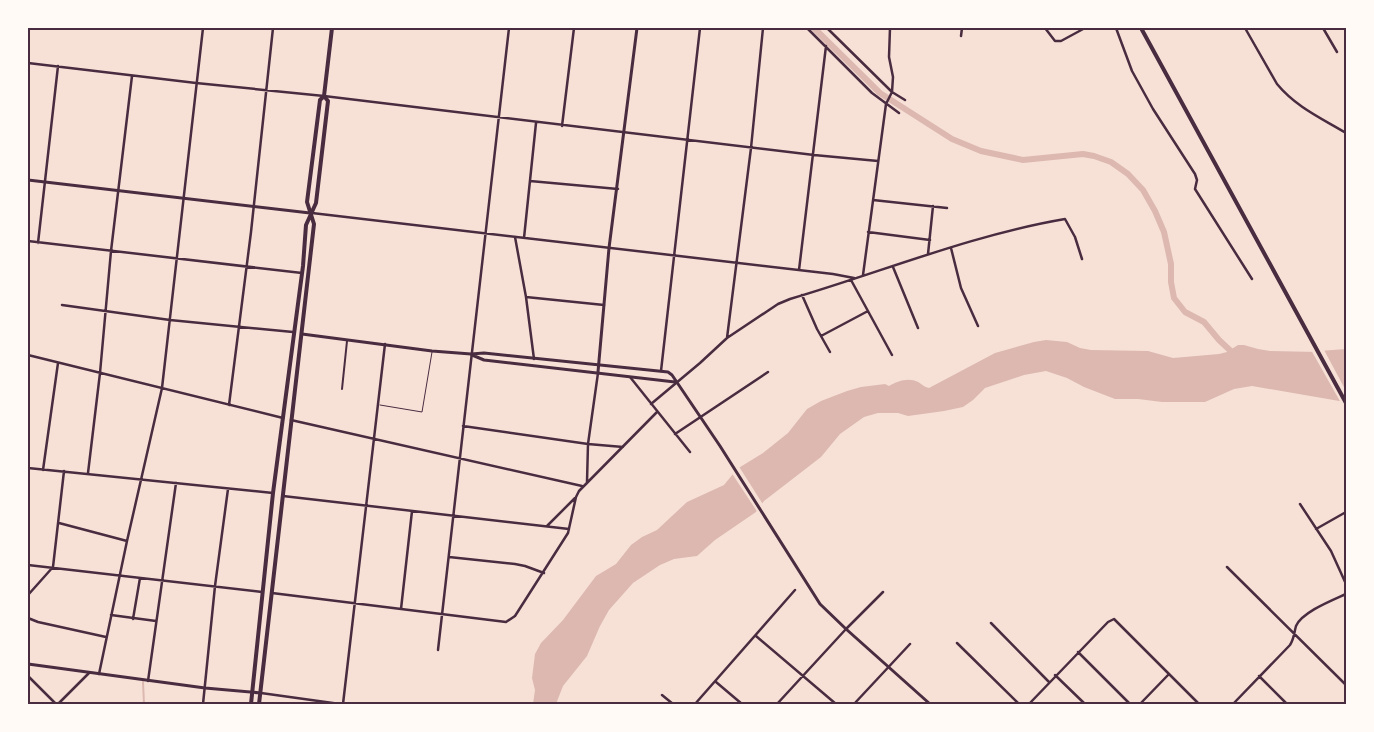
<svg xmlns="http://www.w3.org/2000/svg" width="1374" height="732" font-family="Arial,sans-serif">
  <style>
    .water { fill: #dcb8b0 }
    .pier { fill: #f7e1d7 }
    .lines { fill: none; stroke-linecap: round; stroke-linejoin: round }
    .stream { stroke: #dcb8b0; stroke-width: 2 }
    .canal { stroke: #dcb8b0; stroke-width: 6 }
    .service { stroke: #4a2c40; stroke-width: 1 }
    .pedestrian { stroke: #4a2c40; stroke-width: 2 }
    .minor { stroke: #4a2c40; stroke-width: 2.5 }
    .tertiary { stroke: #4a2c40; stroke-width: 3 }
    .secondary { stroke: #4a2c40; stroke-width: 3 }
    .primary { stroke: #4a2c40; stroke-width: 4 }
    .trunk { stroke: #4a2c40; stroke-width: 4 }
    .neatline { fill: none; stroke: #4a2c40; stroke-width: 2 }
  </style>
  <rect width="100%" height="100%" fill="#f7e1d7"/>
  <path class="water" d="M 1046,340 L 1067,342 L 1080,348 L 1091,350 L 1148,351 L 1173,358 L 1219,354 L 1227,352 L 1238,345 L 1244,345 L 1258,349 L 1270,351 L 1318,352 L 1345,402 L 1252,386 L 1234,389 L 1205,402 L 1162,402 L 1138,399 L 1115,399 L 1084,387 L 1067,378 L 1046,371 L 1024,375 L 985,388 L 973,400 L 963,407 L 944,411 L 908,416 L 898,413 L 878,413 L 864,417 L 840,434 L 821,457 L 764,501 L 756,512 L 715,540 L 697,556 L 674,559 L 660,565 L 633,583 L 609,610 L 600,626 L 587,656 L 563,686 L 556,704 L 533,704 L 535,690 L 532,678 L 535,654 L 541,643 L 563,620 L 596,576 L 616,564 L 631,545 L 642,537 L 657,530 L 687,502 L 724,485 L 737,469 L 763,453 L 788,433 L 807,409 L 821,401 L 847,391 L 861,387 L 885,384 L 889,386 C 897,381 909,377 918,382 C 922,384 924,387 929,388 L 995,353 L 1034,342 Z
    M 1346,349 L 1346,400 L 1319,351 Z"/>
  <path class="pier" d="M 1323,348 L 1346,391 L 1346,404 L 1341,403 L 1311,350 Z
    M 738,465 L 764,506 L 758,513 L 731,472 Z"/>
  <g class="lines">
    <path class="stream" d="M 143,682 L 144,704"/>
    <path class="canal" d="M 814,28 L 880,93 L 952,139 L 981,151 L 1023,160 L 1083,154 L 1094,156 L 1111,162 L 1128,174 L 1143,190 L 1155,211 L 1164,232 L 1171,264 L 1171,282 L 1174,298 L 1185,312 L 1204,322 L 1219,340 L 1235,355"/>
    <path class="service" d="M 380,405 L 422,412 L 432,352"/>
    <path class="pedestrian" d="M 342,389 L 347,341"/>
    <path class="minor" d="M 807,28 L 872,93 L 899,113
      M 827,28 L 892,92 L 905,100
      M 1045,28 L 1055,41 L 1061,41 L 1085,28
      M 1116,28 L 1132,71 L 1153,109 L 1195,174 L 1197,180 L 1195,189 L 1252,279
      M 1245,28 L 1277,84 C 1296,107 1321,118 1346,133
      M 1323,28 L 1337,52
      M 961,36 L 962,28
      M 28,63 L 196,83 L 324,96 L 814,155 L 878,161
      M 562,126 L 574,28
      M 530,181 L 618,189
      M 873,200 L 947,208
      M 312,213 L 833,274 L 854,278
      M 868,232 L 930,240
      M 515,237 L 526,297 L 534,359
      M 524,238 L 536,123
      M 28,241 L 302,273
      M 38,243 L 58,66
      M 951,248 L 961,288 L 978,326
      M 928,254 L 933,206
      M 893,267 L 918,328
      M 799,270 L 826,46
      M 863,275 L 886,104 L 892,92 L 893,77 L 889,57 L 890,28
      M 851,280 L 892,355
      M 802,295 L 817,329 L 830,352
      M 526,297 L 604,305
      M 62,305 L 170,320 L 293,332
      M 821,336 L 868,311
      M 727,338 L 751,148 L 763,28
      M 28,355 L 283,418
      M 661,371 L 700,28
      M 630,377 L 690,452
      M 651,404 L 700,363 L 727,338 L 778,304 L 790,299 C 882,272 971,235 1065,219 L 1075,237 L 1082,259
      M 229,405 L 251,232 L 273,28
      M 291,420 L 582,486
      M 463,426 L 588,444 L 623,447
      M 675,434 L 768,372
      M 28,468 L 273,493
      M 43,470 L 58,363
      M 88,473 L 100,373 L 111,251 L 132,76
      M 587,482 L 588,444 L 598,373
      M 283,496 L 569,529
      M 1300,504 L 1331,551 L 1346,584
      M 59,523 L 127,541
      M 547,526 L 575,498
      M 1316,529 L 1346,512
      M 449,557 L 515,564 L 525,566 L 544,573
      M 28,565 L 262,592
      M 1227,567 L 1346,685
      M 272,593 L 506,622 L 515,616 L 568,533 L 576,497 L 579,491 L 657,412
      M 28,595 L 53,567 L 64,471
      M 401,609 L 412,511
      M 111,615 L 156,621
      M 28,618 L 38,622 L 106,637
      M 133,619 L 140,578
      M 991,623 L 1049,682
      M 756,636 L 836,704
      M 957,643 L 1019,704
      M 438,650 L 509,28
      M 1078,652 L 1130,704
      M 99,674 L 127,541 L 162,388 L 203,28
      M 1055,675 L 1085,704
      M 28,676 L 56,704
      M 1259,676 L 1287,704
      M 148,681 L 176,483
      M 716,682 L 742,704
      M 261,693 L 340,704
      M 662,695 L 673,704
      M 58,704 L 89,673
      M 203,704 L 215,586 L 228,489
      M 343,704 L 385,344
      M 695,704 L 795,590
      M 777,704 L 846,629 L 883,592
      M 854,704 L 910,644
      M 1029,704 L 1108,622 L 1114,619 L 1199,704
      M 1140,704 L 1169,674
      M 1233,704 L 1290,645 C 1294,639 1294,633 1296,626 C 1302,612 1333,600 1346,594"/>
    <path class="tertiary" d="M 28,180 L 310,213
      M 598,372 L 609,248 L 637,28
      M 28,664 L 205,688 L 261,693"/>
    <path class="secondary" d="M 302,334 L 432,351 L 471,354 L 484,353 L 668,372 L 672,375 L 720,446 L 820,604 L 846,629 L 930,704
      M 472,355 L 484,360 L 675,382"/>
    <path class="primary" d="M 251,704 L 273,493 L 303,266 L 306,225 L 316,203 L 328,101 L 324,96
      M 259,704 L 314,224 L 307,202 L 320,100 L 324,96 L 332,28"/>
    <path class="trunk" d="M 1141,28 L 1346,403"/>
  </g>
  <rect width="1374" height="732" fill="none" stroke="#fffaf5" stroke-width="58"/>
  <rect x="29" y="29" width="1316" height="674" class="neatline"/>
</svg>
